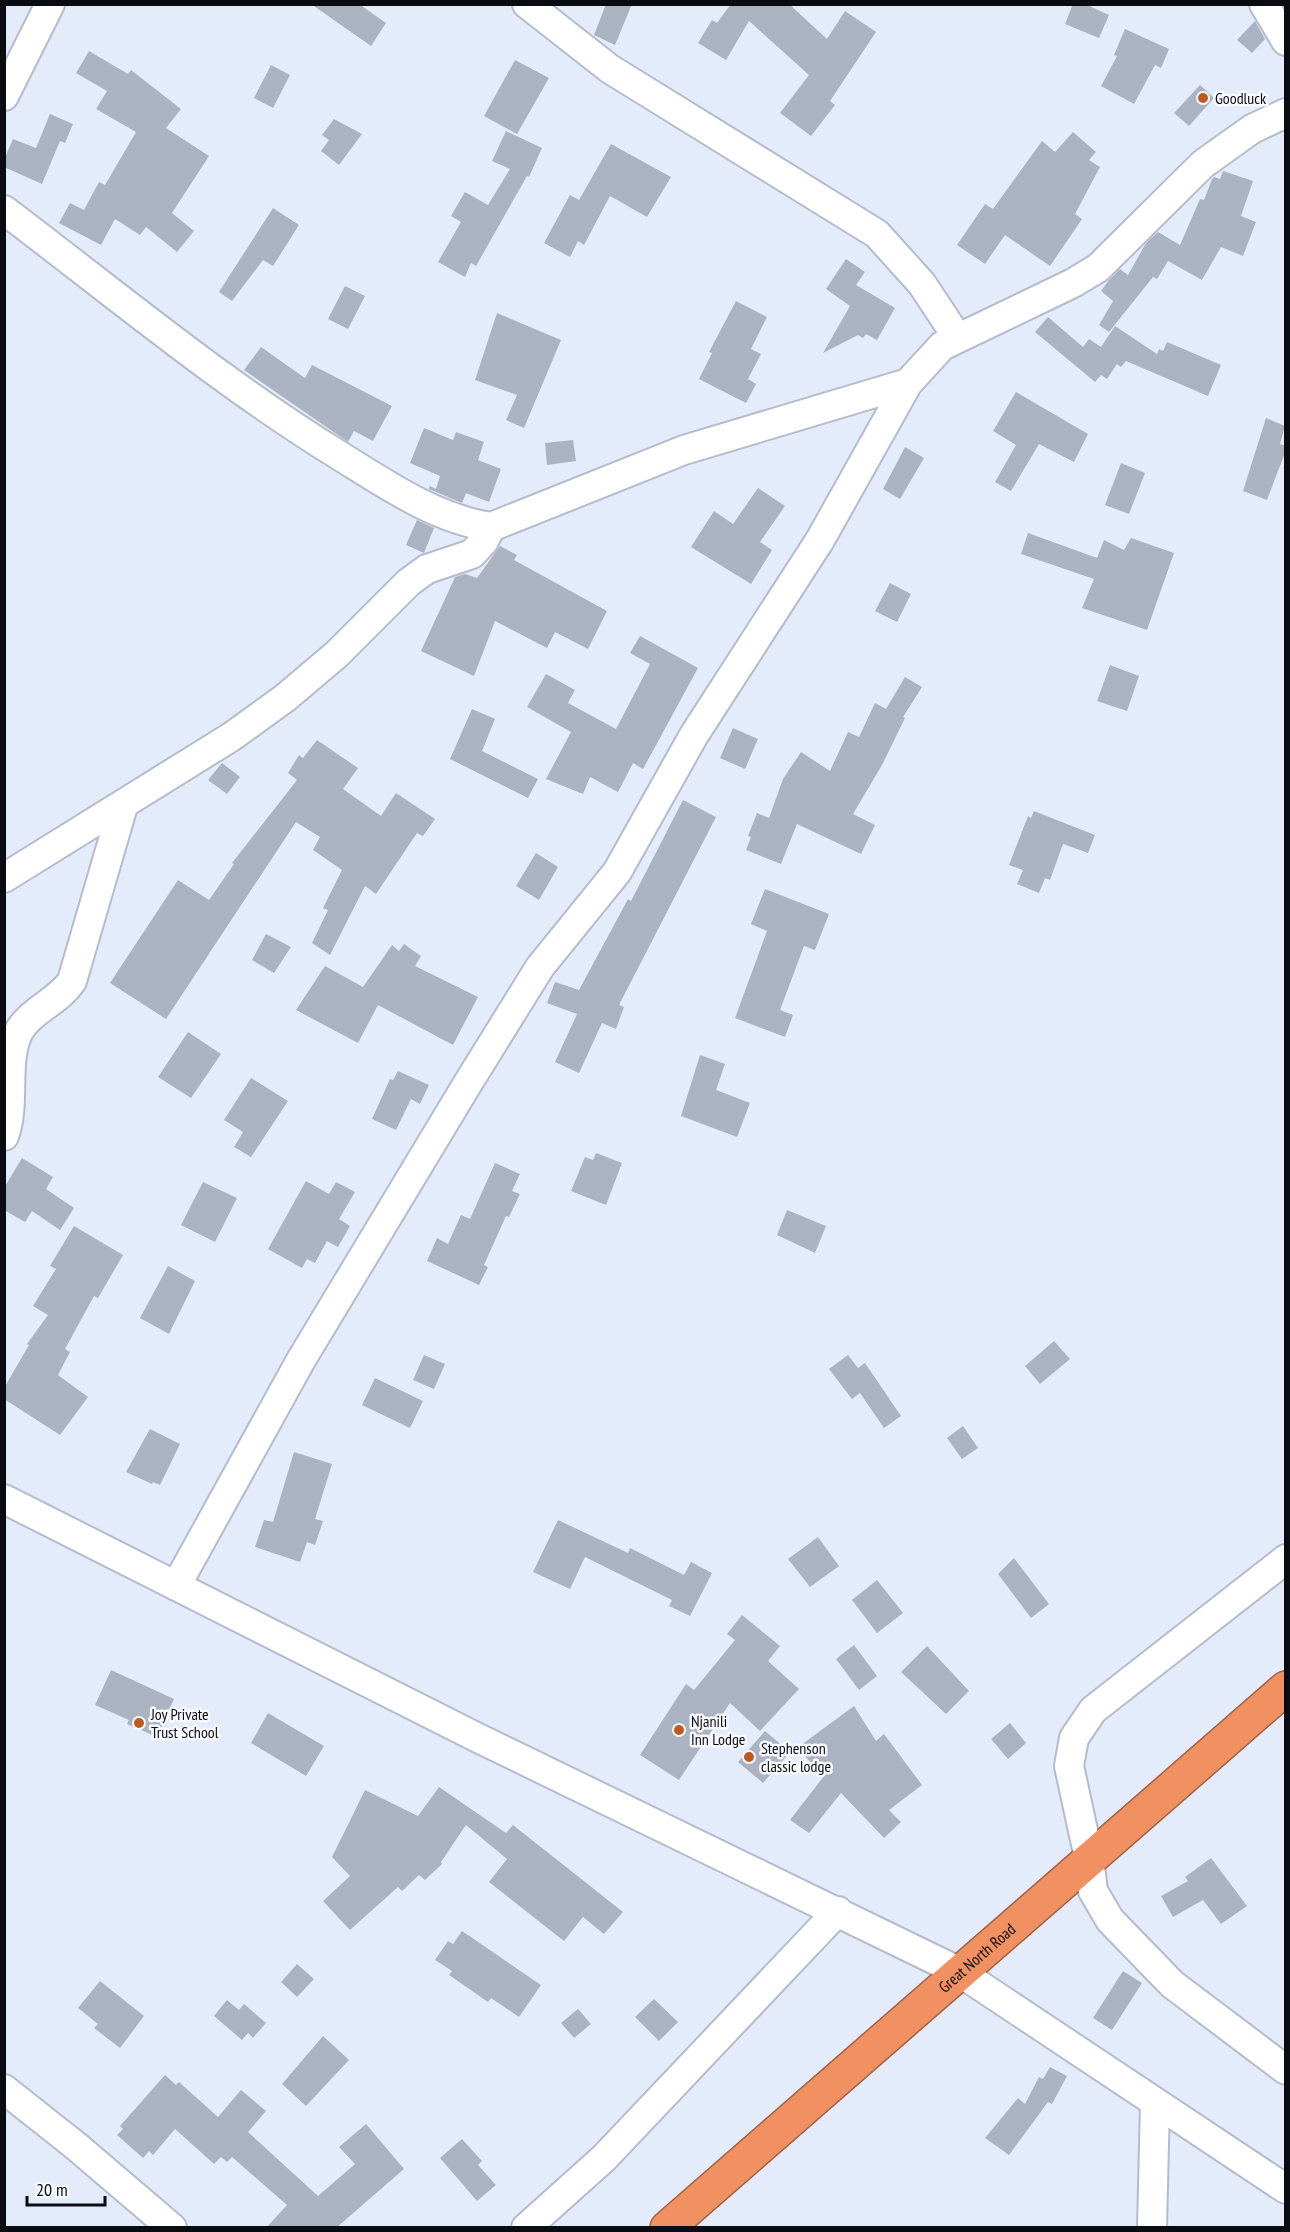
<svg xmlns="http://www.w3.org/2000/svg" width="1290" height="2232" font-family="'PT Sans Narrow',sans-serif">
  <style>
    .building { fill: #abb3c2 }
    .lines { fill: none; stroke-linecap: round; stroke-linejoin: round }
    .minor-casing { stroke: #b4bccc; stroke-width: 32 }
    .highway-casing { stroke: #a06244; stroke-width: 36 }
    .minor { stroke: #fff; stroke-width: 28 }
    .highway { stroke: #f19060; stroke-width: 33 }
    .poi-dot { fill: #bd5a22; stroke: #f7f9fc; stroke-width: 2 }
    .labels { text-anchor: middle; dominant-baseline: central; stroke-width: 5; stroke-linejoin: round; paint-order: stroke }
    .poi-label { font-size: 16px; fill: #090c11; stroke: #f7f9fc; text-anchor: start }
    .street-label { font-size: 16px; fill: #090c11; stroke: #f7f9fc }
  </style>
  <rect width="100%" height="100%" fill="#e4ecfc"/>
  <path class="building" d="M 311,4 L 359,4 L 386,23 L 371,46 Z
    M 606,4 L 632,4 L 615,45 L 594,35 Z
    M 731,4 L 789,4 L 827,39 L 845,11 L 876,32 L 830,101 L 835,105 L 811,136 L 780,113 L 809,75 L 749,21 L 726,60 L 698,43 L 712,20 L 717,23 Z
    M 1073,4 L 1085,4 L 1109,15 L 1099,38 L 1065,24 Z
    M 1255,21 L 1265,39 L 1252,53 L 1237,40 Z
    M 1125,29 L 1169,49 L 1161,68 L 1155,65 L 1134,104 L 1101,86 L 1117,56 L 1114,55 Z
    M 89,51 L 128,74 L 131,70 L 181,109 L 166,128 L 209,156 L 172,213 L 194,231 L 177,252 L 146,227 L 140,235 L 115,219 L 101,245 L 59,223 L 70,203 L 84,210 L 99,182 L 105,185 L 136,132 L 96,109 L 107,91 L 76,73 Z
    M 515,60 L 549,78 L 517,134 L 484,116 Z
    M 271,65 L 290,75 L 273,108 L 254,98 Z
    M 1200,85 L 1214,98 L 1189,126 L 1174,113 Z
    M 50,114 L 73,124 L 65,143 L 60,141 L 42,184 L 4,167 L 4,160 L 13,139 L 36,148 Z
    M 334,119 L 362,134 L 339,165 L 321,151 L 329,140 L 322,135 Z
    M 506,131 L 542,148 L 529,177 L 527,176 L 476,266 L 471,263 L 465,277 L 438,262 L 461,222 L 451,216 L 465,192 L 488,205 L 510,169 L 492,161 Z
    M 1073,132 L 1096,152 L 1089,160 L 1100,167 L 1075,214 L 1082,219 L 1050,266 L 1005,235 L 985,264 L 957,245 L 985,204 L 993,209 L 1042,141 L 1055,152 Z
    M 611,144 L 671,177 L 647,217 L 610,196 L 584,245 L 578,241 L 570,257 L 544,243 L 570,195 L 579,200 Z
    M 1223,171 L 1253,181 L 1241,216 L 1256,222 L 1243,256 L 1221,247 L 1202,280 L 1168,261 L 1157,279 L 1153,277 L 1109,332 L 1099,325 L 1113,301 L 1101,291 L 1109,280 L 1120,269 L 1128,275 L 1146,243 L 1158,232 L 1180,245 L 1200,199 L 1204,200 L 1212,179 L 1214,177 L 1220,179 Z
    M 273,208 L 299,225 L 273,266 L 263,260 L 232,301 L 219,292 Z
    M 846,259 L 865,272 L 856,285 L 895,308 L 877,340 L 866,334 L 863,338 L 858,335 L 823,353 L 850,306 L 826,289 Z
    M 345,286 L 365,296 L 348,329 L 328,319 Z
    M 736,301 L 767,317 L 751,349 L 761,354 L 748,379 L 756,384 L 746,403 L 699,379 L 712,353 L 709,352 Z
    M 497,313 L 561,340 L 524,428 L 506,420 L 517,395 L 475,380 Z
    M 1048,317 L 1083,347 L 1089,339 L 1101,347 L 1115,326 L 1157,354 L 1159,349 L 1163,351 L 1167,342 L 1221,365 L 1208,396 L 1126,361 L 1121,367 L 1117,364 L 1107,379 L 1101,375 L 1095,382 L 1035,332 Z
    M 261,347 L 305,378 L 312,365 L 392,406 L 373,441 L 354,431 L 348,442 L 244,370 Z
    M 1016,392 L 1088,434 L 1074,462 L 1039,444 L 1011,491 L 995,482 L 1016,445 L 993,431 Z
    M 1266,418 L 1285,426 L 1280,444 L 1286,446 L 1286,450 L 1267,500 L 1243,491 Z
    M 424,428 L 453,440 L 456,432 L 484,442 L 478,460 L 501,469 L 489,502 L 466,493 L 462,503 L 429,489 L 430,486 L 436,489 L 440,476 L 410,463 Z
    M 573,440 L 576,461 L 547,465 L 545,443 Z
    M 905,447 L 924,458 L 900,499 L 883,489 Z
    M 1121,463 L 1145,473 L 1129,514 L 1105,505 Z
    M 758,488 L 785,506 L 760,542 L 772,550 L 751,584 L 691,547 L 714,511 L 733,524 Z
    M 417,520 L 434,528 L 424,553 L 406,545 Z
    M 1028,533 L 1097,558 L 1104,540 L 1124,550 L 1131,538 L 1174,553 L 1147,630 L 1082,608 L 1094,579 L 1021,554 Z
    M 500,546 L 517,555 L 514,560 L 607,611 L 588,649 L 555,632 L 547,648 L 495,621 L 474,676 L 421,651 L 455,577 L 465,574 L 477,578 Z
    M 890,583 L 911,594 L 897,622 L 875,611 Z
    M 640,636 L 698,668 L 643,769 L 633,763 L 618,792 L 590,777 L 583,794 L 546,779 L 571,732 L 527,707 L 546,674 L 575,690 L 568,703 L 616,729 L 650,664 L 630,653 Z
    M 1110,665 L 1139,676 L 1127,711 L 1097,701 Z
    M 905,677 L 922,687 L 903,717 L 905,718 L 882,765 L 853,814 L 875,825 L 861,854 L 797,824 L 781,864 L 746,850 L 751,837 L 748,836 L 757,813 L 769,818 L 783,779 L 801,752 L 830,771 L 848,732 L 859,737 L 875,703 L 886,709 Z
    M 472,709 L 495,719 L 482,751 L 538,779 L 528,798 L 450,759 Z
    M 733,728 L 758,739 L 745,769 L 720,758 Z
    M 317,740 L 358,768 L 343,789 L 381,816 L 396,793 L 435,819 L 423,836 L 417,833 L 376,894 L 365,886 L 330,955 L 312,943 L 328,910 L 323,908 L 342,870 L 313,850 L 320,837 L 296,822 L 166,1019 L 110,983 L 178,880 L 209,900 L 234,864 L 232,863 L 297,780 L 288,773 L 299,755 L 303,758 Z
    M 222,763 L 240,777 L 227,794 L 208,780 Z
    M 683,800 L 716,817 L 619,1005 L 624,1007 L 616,1029 L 602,1023 L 579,1073 L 555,1062 L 577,1014 L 547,1003 L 555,982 L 579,990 L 628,899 L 631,901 Z
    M 1034,811 L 1095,835 L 1088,853 L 1063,844 L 1050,880 L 1045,878 L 1039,893 L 1017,884 L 1023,870 L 1009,865 L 1028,816 L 1031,818 Z
    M 536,853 L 558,867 L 539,900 L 516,886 Z
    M 765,889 L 829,914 L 815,950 L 804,946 L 780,1010 L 793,1015 L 785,1037 L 735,1018 L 767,931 L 751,924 Z
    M 266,934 L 291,947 L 274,973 L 252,960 Z
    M 404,944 L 421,956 L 415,966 L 478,997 L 453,1045 L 378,1005 L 358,1043 L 296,1010 L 325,966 L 363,987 L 392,945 L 399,951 Z
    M 188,1032 L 221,1054 L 191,1098 L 158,1077 Z
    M 700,1055 L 725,1064 L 716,1090 L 750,1103 L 737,1137 L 681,1116 Z
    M 398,1071 L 429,1085 L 420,1104 L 411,1099 L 396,1130 L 372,1119 L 390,1079 L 393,1080 Z
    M 251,1078 L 288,1101 L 251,1157 L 234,1147 L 243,1132 L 224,1120 Z
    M 596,1153 L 622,1163 L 606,1205 L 571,1191 L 585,1157 L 593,1160 Z
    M 22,1158 L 53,1177 L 46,1189 L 74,1208 L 60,1230 L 32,1211 L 25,1222 L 4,1210 L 4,1188 Z
    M 495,1163 L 520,1174 L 512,1191 L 520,1194 L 509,1217 L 506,1216 L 484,1265 L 488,1267 L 479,1285 L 427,1261 L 437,1238 L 448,1244 L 461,1215 L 470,1219 Z
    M 306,1181 L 329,1194 L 336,1182 L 355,1192 L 339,1219 L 350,1226 L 338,1247 L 327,1241 L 315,1263 L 307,1259 L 302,1268 L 268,1249 Z
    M 203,1182 L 237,1198 L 215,1242 L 181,1225 Z
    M 787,1210 L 826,1226 L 815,1253 L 777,1235 Z
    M 74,1226 L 123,1255 L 98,1298 L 94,1296 L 65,1349 L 70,1352 L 58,1375 L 88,1397 L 60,1435 L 4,1399 L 4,1388 L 29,1345 L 27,1344 L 48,1315 L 33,1306 L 54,1272 L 56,1269 L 50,1266 Z
    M 168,1266 L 195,1281 L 169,1334 L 140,1318 Z
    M 1054,1341 L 1070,1359 L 1040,1384 L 1025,1366 Z
    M 424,1355 L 445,1364 L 434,1389 L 413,1380 Z
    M 848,1355 L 858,1368 L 865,1363 L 901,1416 L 884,1428 L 860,1393 L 852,1399 L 829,1369 Z
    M 375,1378 L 423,1401 L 410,1428 L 362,1405 Z
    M 963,1426 L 978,1448 L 962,1459 L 947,1438 Z
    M 150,1429 L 180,1444 L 160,1485 L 153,1482 L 152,1484 L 126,1472 Z
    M 294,1452 L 332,1464 L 315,1519 L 323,1521 L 315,1545 L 307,1542 L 300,1562 L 255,1547 L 264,1520 L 273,1522 Z
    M 558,1520 L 628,1553 L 630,1548 L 684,1575 L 691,1562 L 712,1573 L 690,1616 L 669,1606 L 672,1600 L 585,1557 L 570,1589 L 533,1572 Z
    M 818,1537 L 839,1566 L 810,1587 L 788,1559 Z
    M 1014,1558 L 1049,1604 L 1031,1618 L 998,1574 Z
    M 877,1580 L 903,1613 L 877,1633 L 852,1600 Z
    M 742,1615 L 780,1646 L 768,1661 L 799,1689 L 760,1731 L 730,1703 L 679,1780 L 640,1755 L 686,1684 L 694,1690 L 735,1640 L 727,1634 Z
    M 854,1645 L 877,1676 L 859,1690 L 836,1659 Z
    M 927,1646 L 969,1691 L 946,1714 L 901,1672 Z
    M 111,1670 L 174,1699 L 157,1737 L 127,1724 L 129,1720 L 95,1705 Z
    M 854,1706 L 876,1741 L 884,1734 L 922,1785 L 889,1810 L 901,1822 L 884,1838 L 841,1793 L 809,1833 L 790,1820 L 824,1776 L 797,1748 Z
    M 268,1713 L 324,1746 L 306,1776 L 251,1743 Z
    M 1010,1723 L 1026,1743 L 1008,1759 L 991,1739 Z
    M 765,1731 L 790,1752 L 763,1783 L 738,1762 Z
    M 439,1787 L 506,1833 L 513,1825 L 623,1912 L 604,1934 L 583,1917 L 564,1941 L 489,1882 L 507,1859 L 466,1825 L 441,1862 L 442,1864 L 425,1880 L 419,1875 L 402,1891 L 398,1887 L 350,1930 L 323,1901 L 350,1876 L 332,1857 L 365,1790 L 418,1816 Z
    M 1211,1858 L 1247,1906 L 1221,1924 L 1203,1900 L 1173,1917 L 1161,1896 L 1188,1881 L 1185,1877 Z
    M 462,1931 L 541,1985 L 519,2017 L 491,1998 L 488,2002 L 449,1975 L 452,1971 L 435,1960 L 448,1941 L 453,1944 Z
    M 297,1964 L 314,1979 L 297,1997 L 281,1982 Z
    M 1123,1971 L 1142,1983 L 1112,2030 L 1093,2018 Z
    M 100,1981 L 144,2016 L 120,2048 L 94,2028 L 98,2024 L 78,2008 Z
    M 654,1999 L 678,2022 L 659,2041 L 635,2017 Z
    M 227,2000 L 239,2010 L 244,2004 L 266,2023 L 253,2038 L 248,2033 L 242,2040 L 214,2016 Z
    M 578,2009 L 591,2024 L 574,2038 L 561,2023 Z
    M 323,2036 L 349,2060 L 306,2106 L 282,2084 Z
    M 1050,2067 L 1067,2076 L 1052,2104 L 1048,2102 L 1009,2155 L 985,2138 L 1018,2098 L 1025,2104 L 1039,2077 L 1043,2079 Z
    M 165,2075 L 176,2085 L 179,2082 L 218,2117 L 241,2090 L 266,2111 L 248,2132 L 318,2196 L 355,2164 L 339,2147 L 366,2124 L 404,2169 L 336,2228 L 266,2228 L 287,2205 L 232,2157 L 227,2162 L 221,2157 L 214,2164 L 175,2129 L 153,2155 L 149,2151 L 143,2158 L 117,2135 L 123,2129 L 120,2126 Z
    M 462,2139 L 482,2161 L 478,2165 L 496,2185 L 477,2201 L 440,2158 Z"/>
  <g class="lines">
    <g class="minor-casing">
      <path id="minor" d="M 527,4 L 610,69 L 877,234 L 922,284 L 957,337
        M 1264,4 L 1286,41
        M 4,96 L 50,4
        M 4,210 C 114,293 219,381 337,454 C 384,483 435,519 491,527 L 684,450 L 908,383
        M 4,878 L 231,737 L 285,698 L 337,654 L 409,582 L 427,569 L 472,554 L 484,541 L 491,527
        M 4,1136 C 16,1104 4,1064 18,1033 C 29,1011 58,1002 72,981 L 123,806
        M 4,1499 L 476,1737 L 958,1971 L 1286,2189
        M 1286,1559 L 1093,1710 L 1074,1738 L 1069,1766 L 1089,1858 L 1093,1891 L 1110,1920 L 1172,1984 L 1286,2070
        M 176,1586 L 301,1360 L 468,1083 L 540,967 L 617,872 L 694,735 L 820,540 L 908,383 L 942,346 L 1073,283 L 1098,268 L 1203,164 L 1252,129 L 1286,113
        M 4,2089 L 76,2146 L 172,2228
        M 526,2228 L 604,2158 L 838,1911
        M 1152,2228 L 1155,2102"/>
    </g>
    <g class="highway-casing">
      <g id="highway">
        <path id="s1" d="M 667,2228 L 1286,1688"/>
      </g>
    </g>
    <use href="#minor" class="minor"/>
    <use href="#highway" class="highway"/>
  </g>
  <g class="poi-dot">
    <circle cx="1203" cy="98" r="6"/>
    <circle cx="139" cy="1723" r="6"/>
    <circle cx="679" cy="1730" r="6"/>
    <circle cx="749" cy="1757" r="6"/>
  </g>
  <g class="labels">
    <g class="poi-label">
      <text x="1215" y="98">Goodluck</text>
      <text x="151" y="1714">Joy Private<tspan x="151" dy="18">Trust School</tspan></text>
      <text x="691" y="1721">Njanili<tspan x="691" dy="18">Inn Lodge</tspan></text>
      <text x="761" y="1748">Stephenson<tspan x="761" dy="18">classic lodge</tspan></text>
    </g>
    <g class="street-label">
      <text stroke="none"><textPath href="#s1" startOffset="411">Great North Road</textPath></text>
    </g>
  </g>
  <rect width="1290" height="2232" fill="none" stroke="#090c11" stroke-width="12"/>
  <path d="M27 2196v9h78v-9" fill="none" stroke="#090c11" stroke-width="3"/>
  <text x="36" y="2196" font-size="18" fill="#090c11" stroke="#f7f9fc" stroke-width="4.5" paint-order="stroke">20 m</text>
</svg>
